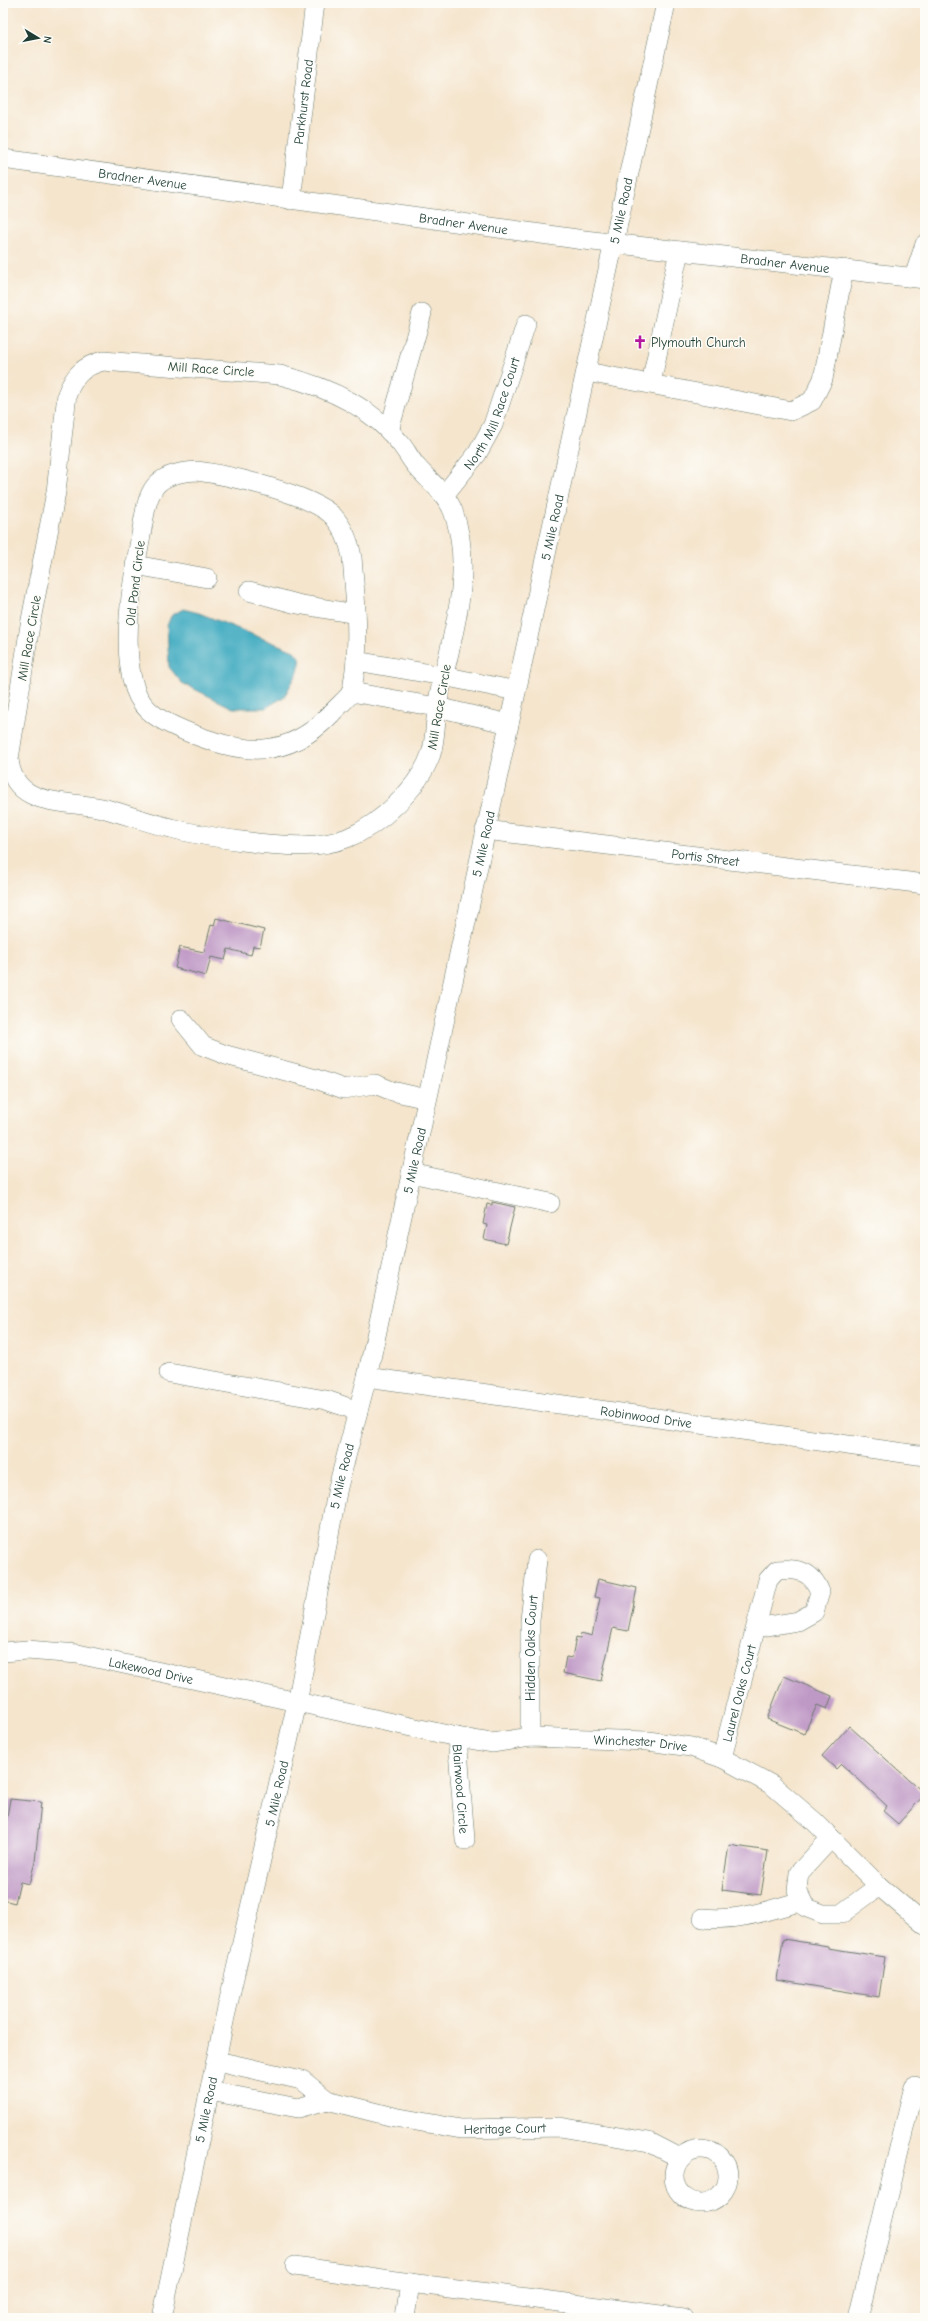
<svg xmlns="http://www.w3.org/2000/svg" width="928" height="2321" font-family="'Comic Neue',sans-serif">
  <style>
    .water { fill: #42acc1; stroke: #30747a }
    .building { fill: #bf99c6 }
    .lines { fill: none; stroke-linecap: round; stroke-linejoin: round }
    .minor-casing { stroke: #6a786a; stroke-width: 20 }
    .minor { stroke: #fff; stroke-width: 19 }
    .labels { text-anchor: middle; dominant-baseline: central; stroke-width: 3; stroke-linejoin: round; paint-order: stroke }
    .street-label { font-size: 13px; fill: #1f3d34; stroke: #fdfcf7 }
    .poi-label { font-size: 13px; fill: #1f3d34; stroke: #fdfcf7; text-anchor: start }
  </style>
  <rect width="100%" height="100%" fill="#fdfcf7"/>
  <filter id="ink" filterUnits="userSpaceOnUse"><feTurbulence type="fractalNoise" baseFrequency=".025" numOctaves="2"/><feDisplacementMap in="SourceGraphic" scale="8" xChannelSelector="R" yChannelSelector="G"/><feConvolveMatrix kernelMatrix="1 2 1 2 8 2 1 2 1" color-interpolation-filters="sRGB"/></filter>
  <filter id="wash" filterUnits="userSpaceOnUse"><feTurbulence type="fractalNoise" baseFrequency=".012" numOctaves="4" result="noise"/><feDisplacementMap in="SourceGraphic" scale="16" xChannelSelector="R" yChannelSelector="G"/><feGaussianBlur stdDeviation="0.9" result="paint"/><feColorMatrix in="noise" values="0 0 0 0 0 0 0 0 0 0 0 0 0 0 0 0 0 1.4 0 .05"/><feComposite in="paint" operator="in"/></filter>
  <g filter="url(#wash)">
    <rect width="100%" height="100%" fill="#f5e5cd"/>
    <path class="water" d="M 183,609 L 199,613 L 294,651 L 301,659 L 298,672 L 284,697 L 265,708 L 233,708 L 182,683 L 169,667 L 167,626 L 171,616 Z"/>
    <g id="blocks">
      <path class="building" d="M 216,918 L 264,930 L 260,947 L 253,946 L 251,955 L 228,949 L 225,960 L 211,957 L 206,976 L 175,968 L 180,947 L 204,952 L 211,925 L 214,926 Z
        M 492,1202 L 515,1207 L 506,1244 L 484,1239 L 487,1225 L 483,1224 L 487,1204 L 492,1205 Z
        M 598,1579 L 637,1588 L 628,1631 L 613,1628 L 601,1681 L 563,1673 L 566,1657 L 572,1658 L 576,1637 L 580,1638 L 581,1633 L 592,1636 L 600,1598 L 594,1597 Z
        M 784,1676 L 832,1696 L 827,1709 L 817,1705 L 804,1734 L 767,1719 Z
        M 849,1726 L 925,1794 L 898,1824 L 883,1811 L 887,1806 L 857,1778 L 841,1764 L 836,1769 L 822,1756 Z
        M 10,1799 L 41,1802 L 35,1862 L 29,1884 L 20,1882 L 15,1903 L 3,1900 L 3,1823 L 6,1823 Z
        M 729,1845 L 768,1851 L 761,1895 L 722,1890 Z
        M 783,1939 L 828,1946 L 828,1948 L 885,1957 L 879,1997 L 777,1980 Z"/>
    </g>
  </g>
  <g filter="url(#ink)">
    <use href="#blocks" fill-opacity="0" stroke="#6a786a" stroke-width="1"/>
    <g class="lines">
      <g class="minor-casing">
        <g id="minor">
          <path id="s1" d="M 3,159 L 584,240 L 925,279"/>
          <path id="s2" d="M 291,200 L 315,3"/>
          <path d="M 914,277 L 925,244"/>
          <path d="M 103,361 L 280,375 C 324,386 371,406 400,443 C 406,450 410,459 417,467 C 429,481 446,493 453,511 C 476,574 450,640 438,701 C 435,718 436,738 431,754 C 419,788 380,825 347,838 C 318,849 287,846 257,843 C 228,839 199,836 171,828 C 149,823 128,815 106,809 C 69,799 13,810 9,759 L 30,625 L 56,492 L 67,394 C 74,376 83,366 103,361 Z"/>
          <path d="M 587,372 L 791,411 L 812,401 L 823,379 L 844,269"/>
          <path d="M 651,383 L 679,251"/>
          <path d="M 389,431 L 422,313"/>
          <path d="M 197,471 C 228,475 311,494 333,516 C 344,528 349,541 352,557 C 355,596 360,638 354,677 C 353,681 353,689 351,693 C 346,700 337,707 331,714 C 285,762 241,754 185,731 C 164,722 143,713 135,689 C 120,648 133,577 141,535 C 148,494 149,473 197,471 Z"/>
          <path id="s3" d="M 444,495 L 477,454 L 493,425 L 526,324"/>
          <path d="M 135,565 L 207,578"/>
          <path d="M 249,591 L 297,604 L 356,614"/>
          <path d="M 356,661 L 443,676 L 516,691"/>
          <path d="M 351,692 L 437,707 L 509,724"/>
          <path id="s4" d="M 485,830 L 925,884"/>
          <path d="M 181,1019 L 203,1046 L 226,1055 L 316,1079 L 344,1089 L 375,1084 L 392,1091 L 427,1099"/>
          <path d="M 411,1173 L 550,1203"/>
          <path d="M 169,1373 L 326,1400 L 358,1411"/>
          <path id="s5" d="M 367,1377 L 925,1456"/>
          <path id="s6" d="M 3,1652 L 27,1650 L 78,1654 L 457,1737 L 492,1743 L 530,1737 L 648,1741 L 691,1747 L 722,1758 L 772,1785 L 814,1821 L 879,1886 L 925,1925"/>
          <path id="s7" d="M 457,1737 L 465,1840"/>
          <path id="s8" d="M 530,1737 L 530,1620 L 537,1560"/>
          <path id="s9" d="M 722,1758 L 768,1580 L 777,1570 C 798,1568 812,1571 820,1592 L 814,1612 L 798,1621 L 756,1628"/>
          <path d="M 831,1838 L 799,1873 L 797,1890 L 805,1907 L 823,1914 L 841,1914 L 879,1886"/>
          <path d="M 703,1918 C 737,1922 769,1910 802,1901"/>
          <path id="s10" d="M 217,2061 L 302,2080 L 327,2100 L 394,2117 L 461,2129 L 560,2127 L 649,2142 L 680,2158"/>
          <path d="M 210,2091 L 298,2108 L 327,2100"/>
          <circle cx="701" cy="2176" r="27"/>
          <path d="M 295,2266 L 410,2283 L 405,2318"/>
          <path d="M 410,2283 L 684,2318"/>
          <path id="s11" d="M 162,2318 L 225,2017 L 297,1703 L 338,1487 L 367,1377 L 666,3"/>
          <path d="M 858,2318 L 914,2086 L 925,2089"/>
        </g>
      </g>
      <use href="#minor" class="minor"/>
    </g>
  </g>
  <defs>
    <g id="church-bare" transform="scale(1.08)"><path d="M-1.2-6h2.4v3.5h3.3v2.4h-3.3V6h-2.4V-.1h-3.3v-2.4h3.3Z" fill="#b5179e" stroke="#fdfcf7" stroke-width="2.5" paint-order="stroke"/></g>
  </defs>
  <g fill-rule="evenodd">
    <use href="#church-bare" x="640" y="342"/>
  </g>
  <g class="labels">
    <g class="street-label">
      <text stroke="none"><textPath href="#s2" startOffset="99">Parkhurst Road</textPath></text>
      <text stroke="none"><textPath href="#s1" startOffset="141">Bradner Avenue</textPath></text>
      <text stroke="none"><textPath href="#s11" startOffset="2157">5 Mile Road</textPath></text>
      <text stroke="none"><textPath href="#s1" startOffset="465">Bradner Avenue</textPath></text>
      <text stroke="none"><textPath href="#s1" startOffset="789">Bradner Avenue</textPath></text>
      <text transform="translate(211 369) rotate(4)">Mill Race Circle</text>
      <text stroke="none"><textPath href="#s3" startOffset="96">North Mill Race Court</textPath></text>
      <text stroke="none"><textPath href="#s11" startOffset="1833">5 Mile Road</textPath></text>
      <text transform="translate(135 583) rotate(-83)">Old Pond Circle</text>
      <text transform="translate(29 638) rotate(-80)">Mill Race Circle</text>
      <text transform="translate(439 707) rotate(-80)">Mill Race Circle</text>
      <text stroke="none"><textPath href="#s11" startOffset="1509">5 Mile Road</textPath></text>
      <text stroke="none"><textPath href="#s4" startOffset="222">Portis Street</textPath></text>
      <text stroke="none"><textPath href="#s11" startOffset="1185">5 Mile Road</textPath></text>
      <text stroke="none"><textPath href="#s5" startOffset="282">Robinwood Drive</textPath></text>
      <text stroke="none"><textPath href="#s11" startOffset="861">5 Mile Road</textPath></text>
      <text stroke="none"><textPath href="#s8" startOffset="89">Hidden Oaks Court</textPath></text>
      <text stroke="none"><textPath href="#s6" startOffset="150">Lakewood Drive</textPath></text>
      <text stroke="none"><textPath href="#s9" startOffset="67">Laurel Oaks Court</textPath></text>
      <text stroke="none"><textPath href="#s6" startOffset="648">Winchester Drive</textPath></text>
      <text stroke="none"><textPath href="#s7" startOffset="52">Blairwood Circle</textPath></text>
      <text stroke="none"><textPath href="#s11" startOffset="537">5 Mile Road</textPath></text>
      <text stroke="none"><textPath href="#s11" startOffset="213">5 Mile Road</textPath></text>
      <text stroke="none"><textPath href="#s10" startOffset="300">Heritage Court</textPath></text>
    </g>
    <g class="poi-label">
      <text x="651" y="342">Plymouth Church</text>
    </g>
  </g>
  <rect width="928" height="2321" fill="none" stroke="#fdfcf7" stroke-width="16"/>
  <g transform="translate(38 38) rotate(100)" stroke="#fdfcf7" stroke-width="3" paint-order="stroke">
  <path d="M0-3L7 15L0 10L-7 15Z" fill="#1f3d34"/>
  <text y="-6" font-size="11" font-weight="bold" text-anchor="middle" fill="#1f3d34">N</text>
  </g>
</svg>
